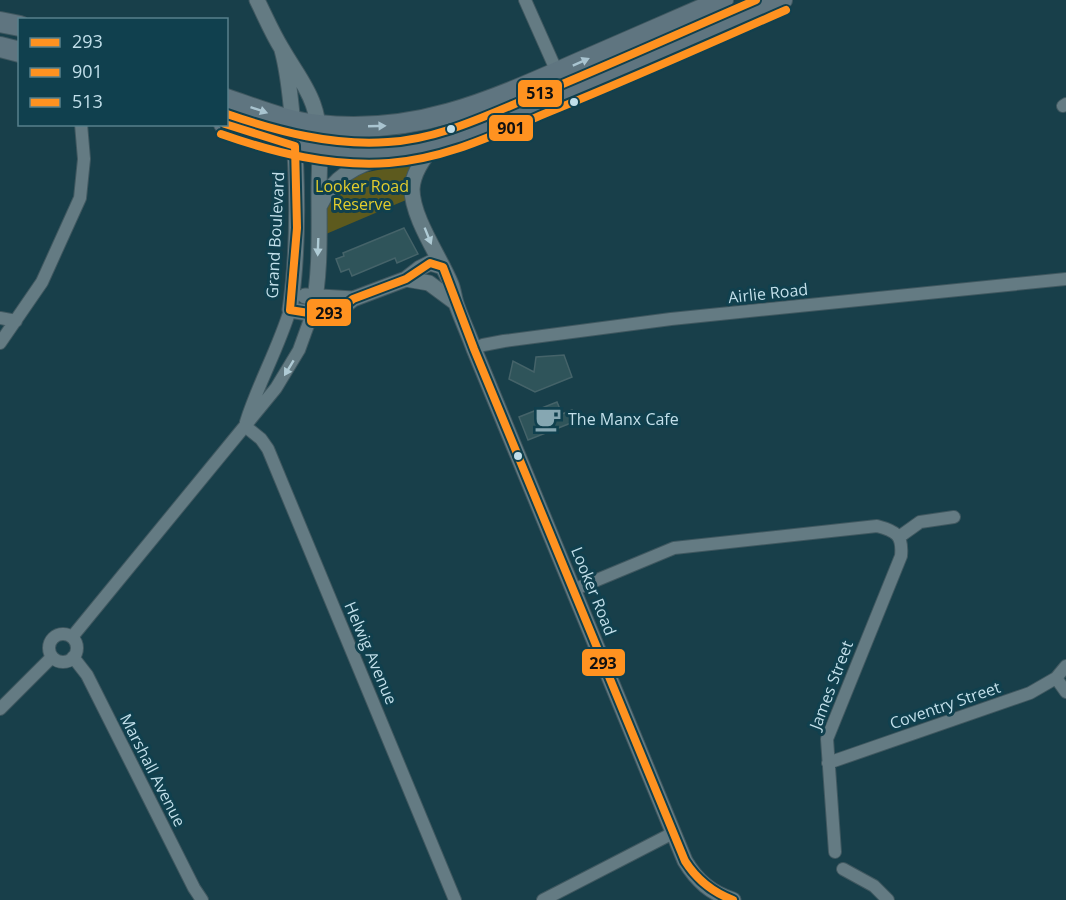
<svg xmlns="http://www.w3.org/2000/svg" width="1066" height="900" font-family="'Open Sans',sans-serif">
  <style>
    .green { fill: #5d5a1e }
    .building { fill: #2f545a; stroke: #456369; stroke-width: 1.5 }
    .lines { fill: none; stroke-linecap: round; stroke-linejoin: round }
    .minor-casing { stroke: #405860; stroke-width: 14 }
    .tertiary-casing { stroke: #405860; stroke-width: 17 }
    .primary-casing { stroke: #405860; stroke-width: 22 }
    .minor { stroke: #647b83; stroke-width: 12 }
    .tertiary { stroke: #647b83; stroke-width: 15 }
    .primary { stroke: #5f7580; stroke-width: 20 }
    .bus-1-casing { stroke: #10404e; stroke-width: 12 }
    .bus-2-casing { stroke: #10404e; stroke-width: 12 }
    .bus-3-casing { stroke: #10404e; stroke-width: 12 }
    .bus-1 { stroke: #ff9220; stroke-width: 8 }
    .bus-2 { stroke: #ff9220; stroke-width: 8 }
    .bus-3 { stroke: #ff9220; stroke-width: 8 }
    .oneway { fill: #a9c4d0 }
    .oneway2 { fill: #afcbd5 }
    .bus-dot { fill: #c2dfea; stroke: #10404e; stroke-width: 2 }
    .labels { text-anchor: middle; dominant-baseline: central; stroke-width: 6; stroke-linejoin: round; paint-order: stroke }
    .park-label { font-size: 16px; fill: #e2cd2d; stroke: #10404e }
    .street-label { font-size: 16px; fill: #c2dfea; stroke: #10404e }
    .poi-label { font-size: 16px; fill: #c2dfea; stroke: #10404e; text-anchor: start }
    .line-badge { stroke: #10404e; stroke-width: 2 }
    .pale-badge-label { font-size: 16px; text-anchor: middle; font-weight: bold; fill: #111 }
  </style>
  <rect width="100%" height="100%" fill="#183f4a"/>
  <path class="green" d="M 411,165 L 406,178 L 406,200 L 326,234 C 326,225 325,214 327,205 C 339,170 380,170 411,165 Z"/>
  <path class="building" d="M 404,228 L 418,254 L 397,263 L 395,258 L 352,276 L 349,269 L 341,272 L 336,259 L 344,256 L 343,253 Z
    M 564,355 L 572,377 L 535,392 L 509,379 L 513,361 L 534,372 L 536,357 Z
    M 557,402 L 562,414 L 572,410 L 576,421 L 528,440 L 519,417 Z"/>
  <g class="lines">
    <g class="minor-casing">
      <path id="minor" d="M 525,0 L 557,72
        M 1063,106 L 1066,104
        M 0,318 L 16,321
        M 0,343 L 42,282 L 80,198 L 84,159 L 81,124
        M 474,349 L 483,345 L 504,341 L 671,319 L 1066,279
        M 246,422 C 258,384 278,349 290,310
        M 245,426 L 261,439 L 268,449 L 455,900
        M 899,537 L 920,522 L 954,517
        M 573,590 L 674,548 L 877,526 C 896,531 903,535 901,556 L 827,739 L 835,852
        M49 648a14 14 0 1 1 28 0a14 14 0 1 1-28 0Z
        M 72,637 L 276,388 L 299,350 L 312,314
        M 73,657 L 87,675 L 194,888 L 202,900
        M 1056,678 L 1066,692
        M 0,709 L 52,657
        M 828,763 L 1030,693 L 1056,678 L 1066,666
        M 843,869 L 874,886 L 888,900
        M 543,900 L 673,833"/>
    </g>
    <g class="tertiary-casing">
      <path id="tertiary" d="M 257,0 C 265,16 272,33 282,49 C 292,67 306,84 313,104 C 323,131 319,163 319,191 C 319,231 321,275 312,314
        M 282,50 C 289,75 290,98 293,123 C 298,185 299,248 290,310 L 321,315 L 339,310 L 353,299 L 406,279 L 420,268 L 430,263 L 443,267
        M 435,145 C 424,157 413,172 412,189 C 412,218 440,257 451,284 C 454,291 454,299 457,306 C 462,320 469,335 474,349 L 685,861 C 697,881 711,893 733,900
        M 320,205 C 333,177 356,165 384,157
        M 406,279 L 429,283 L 456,303
        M 305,296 L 353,299"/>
    </g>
    <g class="primary-casing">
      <path id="primary" d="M 0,22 L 20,26
        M 0,47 L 20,52
        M 226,99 C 256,109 287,122 318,125 C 415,136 490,102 576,64 C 625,43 674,21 723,0
        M 224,124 C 283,146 349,160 412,150 C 454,143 493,124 532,108 C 616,74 699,36 782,0"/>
    </g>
    <use href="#minor" class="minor"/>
    <use href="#tertiary" class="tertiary"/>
    <use href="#primary" class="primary"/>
    <g class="bus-1-casing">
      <path id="bus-1" d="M 225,124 L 295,146 L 297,228 L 290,310 L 321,315 L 339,310 L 353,299 L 406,279 L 430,263 L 443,267 L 474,349 L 685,861 C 697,880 712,892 733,900"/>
    </g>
    <g class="bus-2-casing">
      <path id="bus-2" d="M 221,134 C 275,153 331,167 389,163 C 445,159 494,135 544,114 C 626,81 706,45 786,10"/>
    </g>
    <g class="bus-3-casing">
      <path id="bus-3" d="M 227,114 C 279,132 333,146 388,142 C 440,139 487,115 534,96 C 609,65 682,32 756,0"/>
    </g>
    <use href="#bus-1" class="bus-1"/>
    <use href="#bus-2" class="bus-2"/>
    <use href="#bus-3" class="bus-3"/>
  </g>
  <defs><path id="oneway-solid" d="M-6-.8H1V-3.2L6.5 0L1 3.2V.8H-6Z" transform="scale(1.5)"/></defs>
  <g class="oneway">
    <use href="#oneway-solid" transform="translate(581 62) rotate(-24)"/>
    <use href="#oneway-solid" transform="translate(259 110) rotate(19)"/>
    <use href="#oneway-solid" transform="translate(377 126) rotate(-2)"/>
  </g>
  <g class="oneway2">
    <use href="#oneway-solid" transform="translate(428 236) rotate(68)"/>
    <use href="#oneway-solid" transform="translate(318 247) rotate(92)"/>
    <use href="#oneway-solid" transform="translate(289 368) rotate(121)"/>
  </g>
  <defs>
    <g id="cafe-bare" transform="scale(2.07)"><path d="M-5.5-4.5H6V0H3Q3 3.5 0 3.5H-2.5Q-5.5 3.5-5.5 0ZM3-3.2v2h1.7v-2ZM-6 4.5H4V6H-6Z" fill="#86a7b2" stroke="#10404e" stroke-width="2.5" paint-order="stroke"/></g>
  </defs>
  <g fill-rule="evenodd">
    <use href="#cafe-bare" x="548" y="419"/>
  </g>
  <g class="bus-dot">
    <circle cx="574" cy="102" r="5"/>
    <circle cx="451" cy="129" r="5"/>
    <circle cx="518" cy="456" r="5"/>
  </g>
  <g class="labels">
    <g class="park-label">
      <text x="362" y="186">Looker Road<tspan x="362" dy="18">Reserve</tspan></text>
    </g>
    <g class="street-label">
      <text transform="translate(275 235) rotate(-87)">Grand Boulevard</text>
      <text transform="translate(768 293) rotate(-6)">Airlie Road</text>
      <text transform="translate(594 591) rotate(68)">Looker Road</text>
      <text transform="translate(371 653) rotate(67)">Helwig Avenue</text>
      <text transform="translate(831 685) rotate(-69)">James Street</text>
      <text transform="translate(945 705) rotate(-19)">Coventry Street</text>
      <text transform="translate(153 770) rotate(63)">Marshall Avenue</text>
    </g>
    <g class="poi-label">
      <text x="568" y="419">The Manx Cafe</text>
    </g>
  </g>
  <g class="line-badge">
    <rect x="517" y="79" width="46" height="29" rx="6" fill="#ff9220"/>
    <rect x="488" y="114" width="46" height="28" rx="6" fill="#ff9220"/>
    <rect x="306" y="298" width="46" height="29" rx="6" fill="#ff9220"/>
    <rect x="581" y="648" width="45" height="29" rx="6" fill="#ff9220"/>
  </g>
  <g class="pale-badge-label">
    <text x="540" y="99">513</text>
    <text x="511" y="134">901</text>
    <text x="329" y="319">293</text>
    <text x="603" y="669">293</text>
  </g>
  <rect x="18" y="18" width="210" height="108" fill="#10404e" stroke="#57808c" stroke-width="1.5"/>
  <rect x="30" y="38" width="30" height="9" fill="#ff9220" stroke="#57808c" stroke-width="1.5"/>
  <text x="72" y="48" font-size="18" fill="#c2dfea">293</text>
  <rect x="30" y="68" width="30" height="9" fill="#ff9220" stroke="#57808c" stroke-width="1.5"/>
  <text x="72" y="78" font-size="18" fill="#c2dfea">901</text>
  <rect x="30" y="98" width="30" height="9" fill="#ff9220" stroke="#57808c" stroke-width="1.5"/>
  <text x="72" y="108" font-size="18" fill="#c2dfea">513</text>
</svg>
